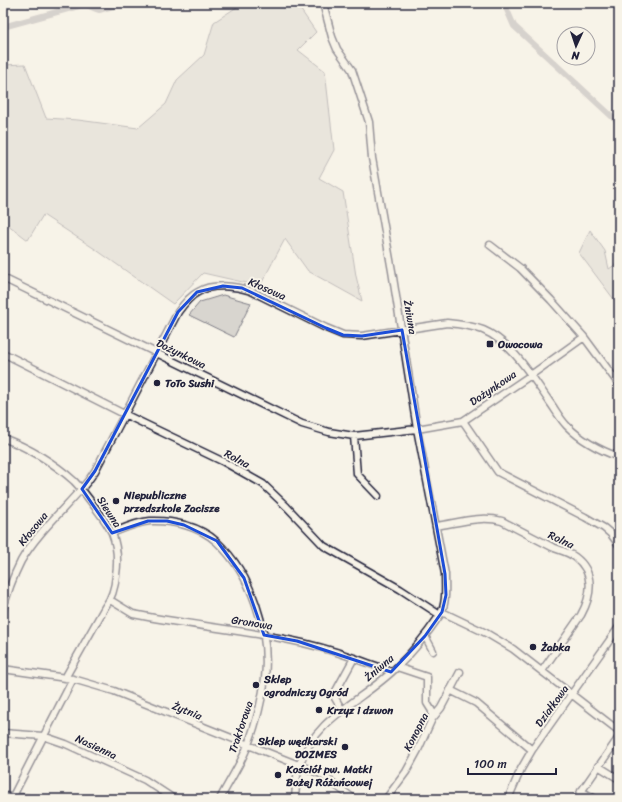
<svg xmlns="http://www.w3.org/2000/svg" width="622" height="802" font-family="Sriracha,sans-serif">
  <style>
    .green { fill: #d8d5cf; stroke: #7d7c85 }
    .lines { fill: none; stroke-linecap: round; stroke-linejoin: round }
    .canal { stroke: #aeabad; stroke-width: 6 }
    .minor-casing { stroke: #22223b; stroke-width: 9 }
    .minor { stroke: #f7f3e8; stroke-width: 6 }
    .marked { fill: none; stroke: #1d4ed8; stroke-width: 3; stroke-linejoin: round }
    .poi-dot { fill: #22223b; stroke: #f7f3e8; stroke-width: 1.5 }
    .labels { text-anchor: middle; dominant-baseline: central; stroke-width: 4; stroke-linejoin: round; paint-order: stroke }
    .street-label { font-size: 11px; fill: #22223b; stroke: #f7f3e8 }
    .poi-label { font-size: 11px; font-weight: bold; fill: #22223b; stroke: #f7f3e8; text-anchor: start }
  </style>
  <rect width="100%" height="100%" fill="#f7f3e8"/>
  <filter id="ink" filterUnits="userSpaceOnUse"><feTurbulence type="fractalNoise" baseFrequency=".025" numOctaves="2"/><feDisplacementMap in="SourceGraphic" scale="8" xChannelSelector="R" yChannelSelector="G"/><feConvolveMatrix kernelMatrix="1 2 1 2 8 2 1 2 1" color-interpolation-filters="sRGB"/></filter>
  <g filter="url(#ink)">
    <path class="green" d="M 243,3 L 296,3 L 316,32 L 298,50 L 325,71 L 334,150 L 319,178 L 343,192 L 356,276 L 362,301 L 308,271 L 285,239 L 260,286 L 203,273 L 173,304 L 95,249 L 43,215 L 28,240 L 3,221 L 3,65 L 25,64 L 46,118 L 78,120 L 138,128 L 166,104 L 177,80 L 204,55 L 214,22 Z
      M 590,230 L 605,251 L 609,269 L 619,262 L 619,306 L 579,253 Z
      M 223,295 L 251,303 L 234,337 L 189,315 L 200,302 Z"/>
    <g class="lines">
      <path class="canal" d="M 504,3 L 514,26 L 619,123
        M 3,27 L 75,7 C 88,4 88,6 99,10 L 124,3"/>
      <g class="minor-casing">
        <path id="minor" d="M 490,245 L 520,268 L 551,300 L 584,337
          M 3,278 L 302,424 L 329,432 L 354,436 L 417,429 L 463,421 L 531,375 L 584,337 L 618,383
          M 3,353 L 124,414 L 224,462 L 263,484 L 287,507 L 324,546 L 400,589 L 440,615
          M 463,421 L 498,472 L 585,517 L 604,528 L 611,534 L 619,545
          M 354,436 L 357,474 L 378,496
          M 3,438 C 29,448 53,462 74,481 C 82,489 88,498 95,507 C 101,515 108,524 112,533 C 117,546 118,562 116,575 C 115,587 112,598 105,607 L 65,678
          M 436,526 C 457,523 481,515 502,521 C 519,530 535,538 552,547 C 559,550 568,552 575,557 C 595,572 592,595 581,615 L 542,671
          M 112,533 C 124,528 137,522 150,521 C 172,520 200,526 217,542 C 252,575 270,631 265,678 C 262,700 256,724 248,745 C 241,764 229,781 220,799
          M 110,600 L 133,614 C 206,629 283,632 354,658 C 366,663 379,666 391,672
          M 3,610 C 7,593 13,577 21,561 C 38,531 67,507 88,481 L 95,471 L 178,312 C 183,305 190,296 198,292 C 212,283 236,286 251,291 L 326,328 L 343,335 L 362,336 L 447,323 C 459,324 472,326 483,330 C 512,342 532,377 549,401 C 555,409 560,419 567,426 C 582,441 599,450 619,457
          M 442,612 L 486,633 L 513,649 L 619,731
          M 425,636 L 433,651
          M 397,667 L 427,677 L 427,703 L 432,711 L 432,719
          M 3,669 L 73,679 L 114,691 L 321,774 L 354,799
          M 450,690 L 476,703 L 532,750
          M 342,710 L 335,698 L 336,691 L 354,658
          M 3,733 L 43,736 L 66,744 L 145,780 L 174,799
          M 598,766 L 619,779
          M 581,791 L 595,799
          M 3,796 L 13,796 L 33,799
          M 13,796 L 73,679
          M 295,799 C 296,788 296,776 299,766 C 316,716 363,701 397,667 C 413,652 427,634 440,615 C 447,603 445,587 445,574 L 417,429 L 392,271 L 372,158 L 369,122 L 352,70 L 337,49 L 332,37 L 323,3
          M 386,799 L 406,772 L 418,750 L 432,719 L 441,708 L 460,672
          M 508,799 L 521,769 L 532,750 L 619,627
          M 576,799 L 619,737"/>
      </g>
      <use href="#minor" class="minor"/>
    </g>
  </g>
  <path d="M0 0H622V802H0ZM 223,286 L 242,288 L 326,328 L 343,335 L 362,336 L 402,330 L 445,574 L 446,595 L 442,612 L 425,636 L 391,672 L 297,641 L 264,635 L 244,578 L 217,541 L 184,525 L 167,521 L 148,521 L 112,533 L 82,489 L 95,471 L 178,312 L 197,292 Z" fill="#f7f3e8" fill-opacity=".55" fill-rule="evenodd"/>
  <path class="marked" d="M 223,286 L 242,288 L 326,328 L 343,335 L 362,336 L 402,330 L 445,574 L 446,595 L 442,612 L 425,636 L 391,672 L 297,641 L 264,635 L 244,578 L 217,541 L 184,525 L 167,521 L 148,521 L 112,533 L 82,489 L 95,471 L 178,312 L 197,292 Z"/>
  <g class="poi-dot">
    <rect x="486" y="340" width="8" height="8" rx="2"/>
    <circle cx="157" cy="383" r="4"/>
    <circle cx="116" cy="501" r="4"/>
    <circle cx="533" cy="647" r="4"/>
    <circle cx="256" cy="685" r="4"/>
    <circle cx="319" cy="710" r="4"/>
    <circle cx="345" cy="747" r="4"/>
    <circle cx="278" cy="775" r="4"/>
  </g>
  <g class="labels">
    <g class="street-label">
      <text transform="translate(267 289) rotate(24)">Kłosowa</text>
      <text transform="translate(410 317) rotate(81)">Żniwna</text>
      <text transform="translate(181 354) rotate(26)">Dożynkowa</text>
      <text transform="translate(493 388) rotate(-34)">Dożynkowa</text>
      <text transform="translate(237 459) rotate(28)">Rolna</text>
      <text transform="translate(109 512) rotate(57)">Siewna</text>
      <text transform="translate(33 529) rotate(-51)">Kłosowa</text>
      <text transform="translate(561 540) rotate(25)">Rolna</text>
      <text transform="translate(252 623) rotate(9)">Gronowa</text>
      <text transform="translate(379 668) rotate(-40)">Żniwna</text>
      <text transform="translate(552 706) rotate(-54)">Działkowa</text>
      <text transform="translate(187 711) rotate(22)">Żytnia</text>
      <text transform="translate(241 727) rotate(-71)">Traktorowa</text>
      <text transform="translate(416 732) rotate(-63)">Konopna</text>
      <text transform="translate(96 747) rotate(25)">Nasienna</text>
    </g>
    <g class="poi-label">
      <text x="498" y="344">Owocowa</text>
      <text x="165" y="383">ToTo Sushi</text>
      <text x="124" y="495">Niepubliczne<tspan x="124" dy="13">przedszkole Zacisze</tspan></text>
      <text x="541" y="647">Żabka</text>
      <text x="264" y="679">Sklep<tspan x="264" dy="13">ogrodniczy Ogród</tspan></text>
      <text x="327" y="710">Krzyz i dzwon</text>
      <text x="337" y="741" text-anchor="end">Sklep wędkarski<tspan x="337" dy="13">DOZMES</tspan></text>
      <text x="286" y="769">Kościół pw. Matki<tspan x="286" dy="13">Bożej Różańcowej</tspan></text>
    </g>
  </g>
  <rect width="622" height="802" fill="none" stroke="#f7f3e8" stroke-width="16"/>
  <rect x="8" y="8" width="606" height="786" fill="none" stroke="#22223b" stroke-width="1.5" filter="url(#ink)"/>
  <g transform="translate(576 46) rotate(183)"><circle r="19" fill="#f7f3e8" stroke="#a29fa3"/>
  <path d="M0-3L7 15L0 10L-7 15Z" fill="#22223b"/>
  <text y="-6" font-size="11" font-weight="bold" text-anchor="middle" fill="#22223b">N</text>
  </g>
  <path d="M468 768v6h88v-6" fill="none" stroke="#22223b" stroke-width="2"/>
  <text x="474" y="768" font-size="12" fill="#22223b" stroke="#f7f3e8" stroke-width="3" paint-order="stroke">100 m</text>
</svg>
